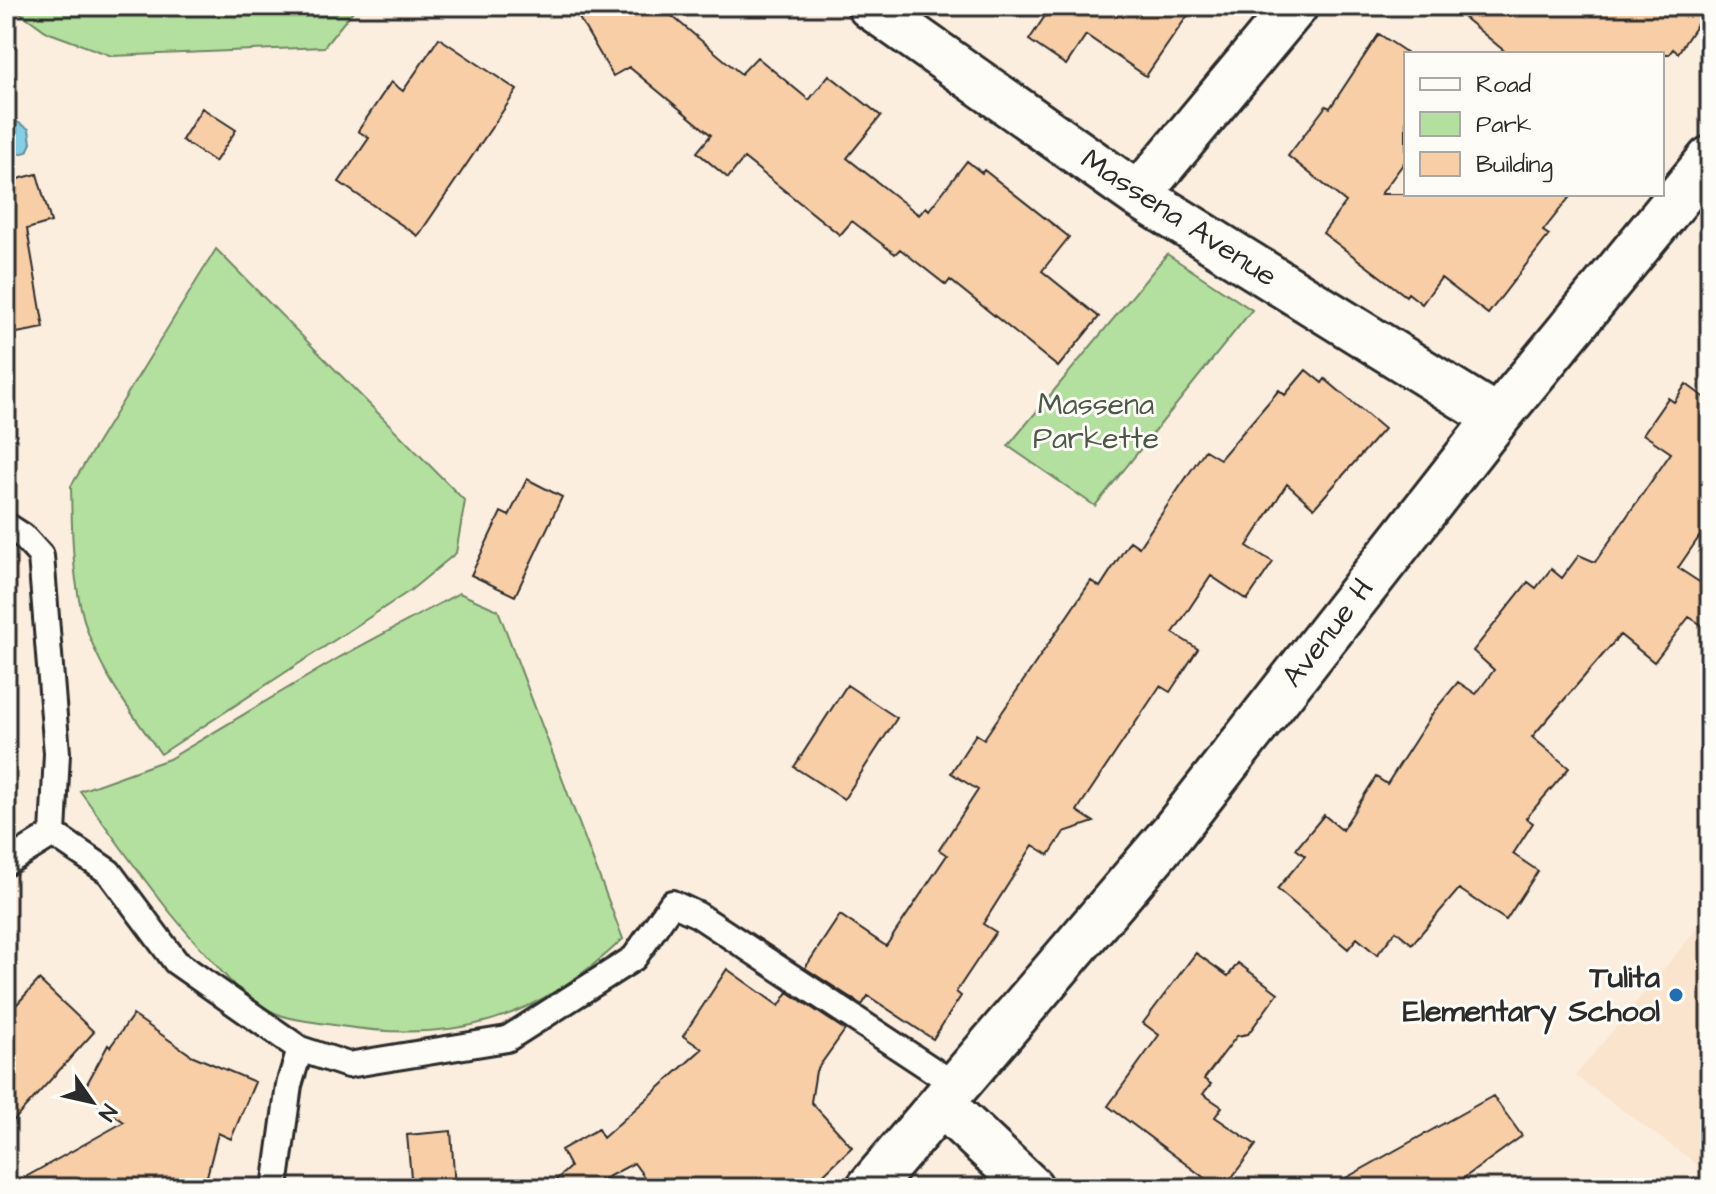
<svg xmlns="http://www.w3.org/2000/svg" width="1716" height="1194" font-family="'Architects Daughter',sans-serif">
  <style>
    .built { fill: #fbe4ce }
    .green { fill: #b3e09e; stroke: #6f8664; stroke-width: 2 }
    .water { fill: #84cfe4; stroke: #608d9a; stroke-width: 2 }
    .building { fill: #f8cea7; stroke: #2b2b2b; stroke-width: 2 }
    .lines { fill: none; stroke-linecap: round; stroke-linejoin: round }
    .service-casing { stroke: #2b2b2b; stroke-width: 30 }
    .minor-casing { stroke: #2b2b2b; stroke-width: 50 }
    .service { stroke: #fdfcf7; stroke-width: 24 }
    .minor { stroke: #fdfcf7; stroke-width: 44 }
    .poi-dot { fill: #1f6fb2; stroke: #fdfcf7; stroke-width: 3 }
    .labels { text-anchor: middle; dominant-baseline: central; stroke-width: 6; stroke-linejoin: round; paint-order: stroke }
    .street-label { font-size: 30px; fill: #2b2b2b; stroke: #fdfcf7 }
    .park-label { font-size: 30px; fill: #4d5848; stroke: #fdfcf7 }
    .poi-label { font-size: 30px; font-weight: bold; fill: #2b2b2b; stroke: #fdfcf7; text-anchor: end }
  </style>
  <rect width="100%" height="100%" fill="#fceedf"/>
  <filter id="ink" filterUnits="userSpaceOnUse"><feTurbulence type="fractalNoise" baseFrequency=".0125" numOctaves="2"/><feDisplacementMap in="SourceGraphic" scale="16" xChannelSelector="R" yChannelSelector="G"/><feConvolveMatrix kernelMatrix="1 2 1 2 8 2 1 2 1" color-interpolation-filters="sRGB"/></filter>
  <g filter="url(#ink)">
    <path class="built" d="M 1710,913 L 1710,1174 L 1575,1076 Z"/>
    <path class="green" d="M 11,6 L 357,6 L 324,47 L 112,56 L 47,32 Z
      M 216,249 L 465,501 L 456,553 L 411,590 L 161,754 C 135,718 106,680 90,638 C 72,592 72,535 71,486 Z
      M 1167,254 L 1252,310 L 1095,506 L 1008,446 Z
      M 459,593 L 498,610 L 623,939 C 537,1020 456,1044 340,1026 C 298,1019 280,1022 244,994 C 232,985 221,971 211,959 C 162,908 122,848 80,791 L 169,759 L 340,657 Z"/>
    <path class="water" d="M 14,120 L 29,129 L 31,143 L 27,152 L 6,157 L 6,122 Z"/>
    <path class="building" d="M 572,6 L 660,6 L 741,74 L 757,57 L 809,100 L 829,75 L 881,116 L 847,158 L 919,215 L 926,207 L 929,210 L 967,161 L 982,173 L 984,170 L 1069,237 L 1042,271 L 1099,317 L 1058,367 L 950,280 L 946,285 L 900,249 L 895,254 L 852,221 L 840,235 L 744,158 L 728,178 L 697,152 L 711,135 L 629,67 L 613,76 Z
      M 1043,6 L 1194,6 L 1146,76 L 1086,35 L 1066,65 L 1029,40 L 1049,10 Z
      M 1450,6 L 1709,6 L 1678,53 L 1673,49 L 1669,54 L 1508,54 Z
      M 1379,34 L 1406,52 L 1406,160 L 1381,194 L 1572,194 L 1543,231 L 1549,235 L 1488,314 L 1441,278 L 1422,304 L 1408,293 L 1406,296 L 1323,233 L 1346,202 L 1288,156 L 1326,106 L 1330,108 Z
      M 439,38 L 517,90 L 418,236 L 339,182 L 369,138 L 358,131 L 391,82 L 403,91 Z
      M 202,108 L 236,130 L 215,162 L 182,140 Z
      M 37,174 L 51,222 L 27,229 L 44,328 L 6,335 L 6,182 Z
      M 1306,370 L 1322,383 L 1325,379 L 1384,429 L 1314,508 L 1287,484 L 1247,546 L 1273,562 L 1247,600 L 1211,576 L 1173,633 L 1198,649 L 1170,692 L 1160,686 L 1080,806 L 1077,811 L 1094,822 L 1064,832 L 1049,855 L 1033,845 L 983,924 L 996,932 L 956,992 L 961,996 L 933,1039 L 868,996 L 862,1005 L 805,968 L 840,915 L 886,946 L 947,855 L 939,850 L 978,790 L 951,773 L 976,734 L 984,739 L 1091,581 L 1100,587 L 1130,541 L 1139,547 L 1205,450 L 1220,459 L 1279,390 L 1285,395 Z
      M 1686,384 L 1708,400 L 1710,397 L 1710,521 L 1678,568 L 1710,589 L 1710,630 L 1689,617 L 1654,662 L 1620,635 L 1532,737 L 1569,768 L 1526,818 L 1533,823 L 1513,854 L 1538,871 L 1506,920 L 1459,889 L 1412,944 L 1396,931 L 1377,955 L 1357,938 L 1348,949 L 1277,889 L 1305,856 L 1296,849 L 1324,815 L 1342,830 L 1376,777 L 1387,784 L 1434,711 L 1458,682 L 1476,694 L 1494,670 L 1473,651 L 1528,582 L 1536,588 L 1551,569 L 1562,578 L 1579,555 L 1595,562 L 1671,453 L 1643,434 L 1668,398 L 1674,402 Z
      M 527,479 L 562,497 L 515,596 L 471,575 L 501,512 L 509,516 Z
      M 847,685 L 897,718 L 844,799 L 794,767 Z
      M 1196,953 L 1228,976 L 1238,963 L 1278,993 L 1248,1034 L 1237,1036 L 1204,1079 L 1211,1084 L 1203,1094 L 1222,1107 L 1215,1117 L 1256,1145 L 1224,1188 L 1218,1188 L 1108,1106 L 1159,1035 L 1143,1023 Z
      M 727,969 L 779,1006 L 788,992 L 845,1030 L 816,1071 L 811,1102 L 852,1147 L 809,1188 L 652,1188 L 634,1163 L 587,1188 L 547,1188 L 570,1167 L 561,1150 L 598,1129 L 603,1138 L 702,1049 L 683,1036 Z
      M 39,980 L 94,1032 L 6,1129 L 6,1016 Z
      M 133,1015 L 191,1055 L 255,1082 L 231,1139 L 218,1133 L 204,1188 L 6,1188 L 124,1122 L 82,1093 L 108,1045 L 110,1047 Z
      M 1493,1096 L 1522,1136 L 1450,1188 L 1328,1188 Z
      M 451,1131 L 455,1188 L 412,1188 L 407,1135 Z"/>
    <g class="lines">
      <g class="service-casing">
        <path id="service" d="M 6,525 L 23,536 L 41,556 L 57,753 L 53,834
          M 53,834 L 109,872 L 176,962 L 300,1049 L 348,1065 L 507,1039 L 634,958 L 672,903 L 698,915 L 957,1086
          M 6,863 L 53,834
          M 275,1188 L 289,1085 L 300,1049"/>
      </g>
      <g class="minor-casing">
        <path id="minor" d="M 870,6 L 1138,195 L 1497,418
          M 1138,195 L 1295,6
          M 942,1104 L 1031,1188
          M 869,1188 L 1173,832 L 1497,418 L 1710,159"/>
      </g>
      <use href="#service" class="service"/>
      <use href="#minor" class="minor"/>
    </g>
  </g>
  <circle class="poi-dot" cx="1676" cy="995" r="8"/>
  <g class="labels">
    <g class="street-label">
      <text transform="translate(1179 218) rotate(33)">Massena Avenue</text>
      <text transform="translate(1328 633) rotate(-52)">Avenue H</text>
    </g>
    <g class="park-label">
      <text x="1096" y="405">Massena<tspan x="1096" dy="34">Parkette</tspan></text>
    </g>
    <g class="poi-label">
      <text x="1660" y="978">Tulita<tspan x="1660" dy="34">Elementary School</tspan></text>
    </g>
  </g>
  <rect width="1716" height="1194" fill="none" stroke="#fdfcf7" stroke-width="32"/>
  <rect x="16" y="16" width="1684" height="1162" fill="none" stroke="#2b2b2b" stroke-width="3" filter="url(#ink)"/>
  <rect x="1404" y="52" width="260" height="144" fill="#fdfcf7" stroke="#a9a8a5" stroke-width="2"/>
  <rect x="1420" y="78" width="40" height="12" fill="#fdfcf7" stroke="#a9a8a5" stroke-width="2"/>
  <text x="1476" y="92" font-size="24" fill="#2b2b2b">Road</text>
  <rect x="1420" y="112" width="40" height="24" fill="#b3e09e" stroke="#a9a8a5" stroke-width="2"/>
  <text x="1476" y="132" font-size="24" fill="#2b2b2b">Park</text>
  <rect x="1420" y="152" width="40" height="24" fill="#f8cea7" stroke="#a9a8a5" stroke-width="2"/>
  <text x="1476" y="172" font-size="24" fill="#2b2b2b">Building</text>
  <g transform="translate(92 1102) rotate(124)" stroke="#fdfcf7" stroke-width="6" paint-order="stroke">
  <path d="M0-6L14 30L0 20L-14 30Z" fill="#2b2b2b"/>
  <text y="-12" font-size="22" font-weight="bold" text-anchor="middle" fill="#2b2b2b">N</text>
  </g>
</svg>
